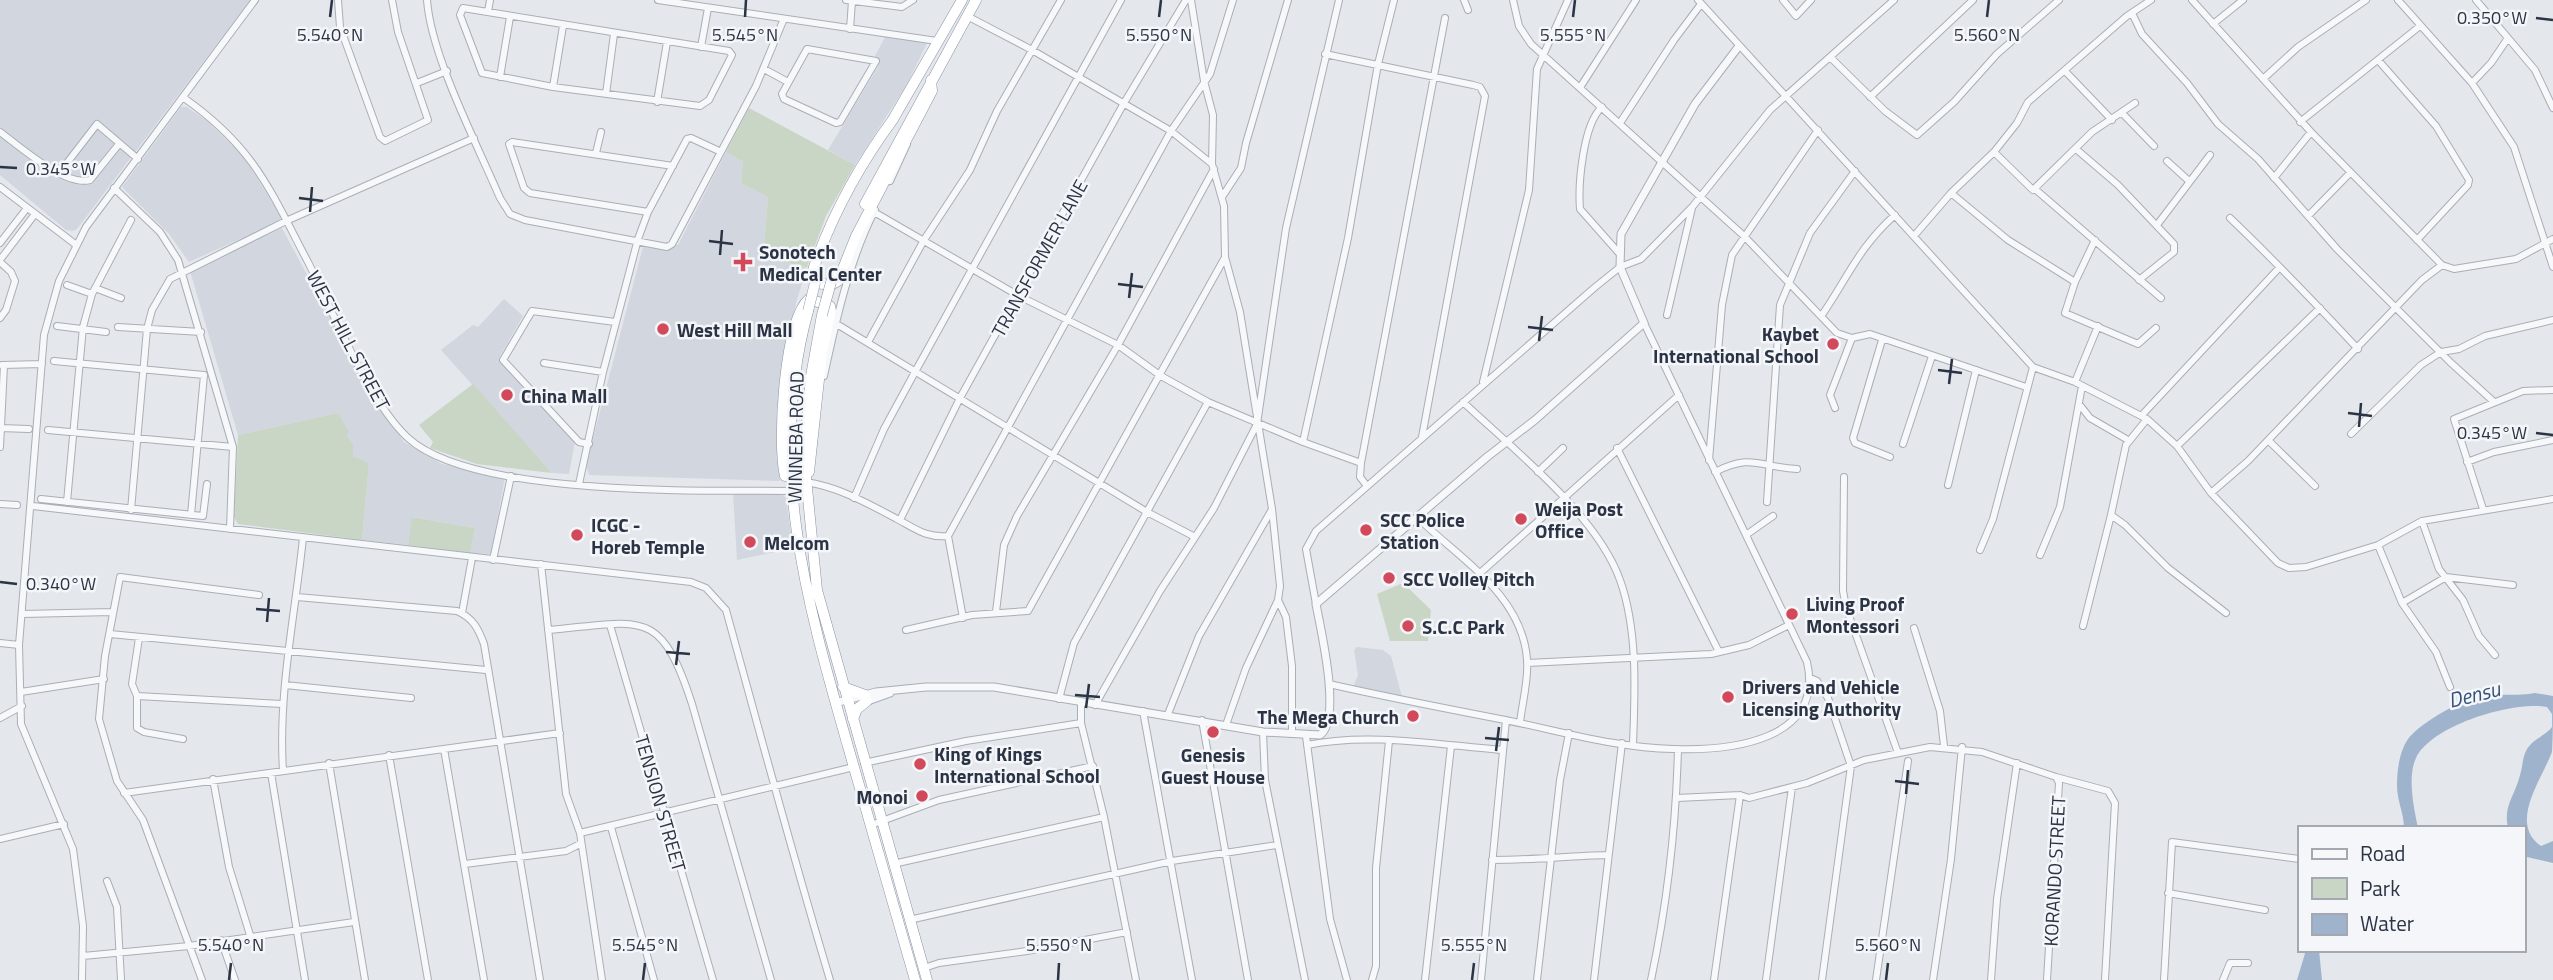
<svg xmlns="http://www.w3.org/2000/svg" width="2553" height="980" font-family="'Titillium Web',sans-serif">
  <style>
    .built { fill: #d2d6de }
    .green { fill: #c9d6c5 }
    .water { fill: #9fb4cc }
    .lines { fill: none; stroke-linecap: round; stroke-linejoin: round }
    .minor-casing { stroke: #a9aeb7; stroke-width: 8 }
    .tertiary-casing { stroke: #a9aeb7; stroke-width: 9 }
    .trunk-casing { stroke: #8b94a3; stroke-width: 11 }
    .minor { stroke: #f7f8fa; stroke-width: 6 }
    .tertiary { stroke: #f7f8fa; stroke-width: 7 }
    .trunk { stroke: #fff; stroke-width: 10 }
    .trunk-bridge-casing { stroke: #8b94a3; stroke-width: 11; stroke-linecap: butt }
    .trunk-bridge { stroke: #fff; stroke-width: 10 }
    .ticks { fill: none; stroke: #2b3445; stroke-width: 2.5 }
    .poi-dot { fill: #d1495b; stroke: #f4f6f9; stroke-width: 2.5 }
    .labels { text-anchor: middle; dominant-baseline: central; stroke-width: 5; stroke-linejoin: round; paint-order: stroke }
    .poi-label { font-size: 19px; font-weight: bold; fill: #2b3445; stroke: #f4f6f9; text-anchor: start }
    .street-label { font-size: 19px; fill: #2b3445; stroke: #f4f6f9 }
    .water-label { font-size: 21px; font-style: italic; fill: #34527a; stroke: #f4f6f9 }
    .ticks-label { font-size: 18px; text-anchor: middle; fill: #2b3445; stroke: #f4f6f9; stroke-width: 5; stroke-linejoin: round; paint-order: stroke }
  </style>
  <rect width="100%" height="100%" fill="#e4e7ec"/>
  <path class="built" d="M 0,0 L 250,0 L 77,229 L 73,231 L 66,230 L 0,175 Z
    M 885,37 L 927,43 L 906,86 L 855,165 L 828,150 L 878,67 L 879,59 L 875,56 Z
    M 181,107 L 187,107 L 207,121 L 244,156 L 281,217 L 278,222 L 189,262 L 169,234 L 122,187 Z
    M 726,152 L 743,162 L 741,183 L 768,197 L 763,258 L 807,267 L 796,303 L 786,357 L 780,481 L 589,475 L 586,465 L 644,243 L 678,245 Z
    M 282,228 L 358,370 L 404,442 L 442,464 L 505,477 L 491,554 L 470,553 L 475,528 L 413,517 L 408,545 L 362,540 L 369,463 L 353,456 L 338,413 L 238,435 L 190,271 Z
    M 504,299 L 523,316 L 499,358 L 575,442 L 569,474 L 552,473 L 441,350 L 473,325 L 478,327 Z
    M 733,493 L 781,493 L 786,498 L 793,548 L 737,560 Z
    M 1357,647 L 1383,650 L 1391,656 L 1402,697 L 1353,687 L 1358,675 L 1354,650 Z"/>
  <path class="green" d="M 749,108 L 855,165 L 826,216 L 807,267 L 763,258 L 768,197 L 741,183 L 743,162 L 726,152 Z
    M 473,384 L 552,473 L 477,464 L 430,448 L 433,442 L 419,425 Z
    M 338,413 L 349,432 L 346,435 L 353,445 L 353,456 L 369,463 L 362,540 L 238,524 L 234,517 L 238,435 Z
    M 412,517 L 475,528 L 470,553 L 408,545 Z
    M 1403,583 L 1431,610 L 1428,641 L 1390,641 L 1377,594 Z"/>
  <path class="water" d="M 2535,693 L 2553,696 C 2553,713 2553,737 2552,752 C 2542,779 2508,823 2541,846 L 2553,841 L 2553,863 L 2527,857 L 2523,851 L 2523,828 L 2508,828 C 2503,805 2515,796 2520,775 C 2523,766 2522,758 2527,749 C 2533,739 2545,736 2552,727 L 2552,714 L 2547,707 C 2513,701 2432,725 2416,758 C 2407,777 2414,808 2418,828 L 2404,828 C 2404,813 2397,801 2397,786 C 2397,771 2399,752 2408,739 C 2421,722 2465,697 2486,695 C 2503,694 2518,696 2535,693 Z
    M 2306,950 L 2319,950 L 2322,980 L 2297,980 Z"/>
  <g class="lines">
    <g class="minor-casing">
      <path id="minor" d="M 338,0 L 340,27 L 380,137 L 385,141 L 428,120 L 398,32 L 392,0
        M 427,0 C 431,56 477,144 500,198 L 510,214 L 525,220 L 667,247 L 672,244 L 756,86 L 783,21
        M 658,0 L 937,41
        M 846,0 L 902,7 L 913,0
        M 1191,0 L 1204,81 L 1213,115 L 1212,164 L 1224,206 L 1225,257 L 1240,312 L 1272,509 L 1280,586 L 1278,600 L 1286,617 L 1292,666 L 1292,734
        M 1464,0 L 1468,10
        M 1513,0 L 1519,26 L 1531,44 L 1744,236 L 1837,333 L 1852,338 L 1870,334 L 2026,387
        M 1698,0 L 2033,367 L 2075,382 L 2147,419 L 2177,446 L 2211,493 L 2278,563 L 2289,568 L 2306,567 L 2378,545 L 2422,521 L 2553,499
        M 1783,0 L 1796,16 L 1811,0
        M 2192,0 L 2311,132 L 2274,178
        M 2398,0 L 2472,83 L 2514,147 L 2553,267
        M 2476,0 L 2535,70 L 2553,108
        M 463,8 L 729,51 L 732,55 L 709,100 L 700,106 L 553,87 L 482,73 L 460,15 Z
        M 488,12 L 490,0
        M 2132,13 L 2142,34 L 2187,83 L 2218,124 L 2258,159 L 2337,249 L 2450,362 L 2493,401
        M 967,16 L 1032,50 L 1171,131 L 1212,164
        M 2213,24 L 2243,0
        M 850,29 L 852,1
        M 701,47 L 708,8
        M 807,49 L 876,61 L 840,122 L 836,123 L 784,99 L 782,94 Z
        M 1325,54 L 1473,85 L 1480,87 L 1485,96 L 1422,437
        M 1830,57 L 1885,111 L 1917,135 L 1954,102 L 1997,54 L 2059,0
        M 2378,60 L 2436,126 L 2469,180 L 2468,185 L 2417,240
        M 764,69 L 788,82
        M 2065,71 L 2112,120
        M 500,77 L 510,17
        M 2263,79 L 2298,47 L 2366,0
        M 417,83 L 447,71
        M 2472,83 L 2491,63 L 2508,38
        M 1581,86 L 1636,0
        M 553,87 L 563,26
        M 606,94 L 614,34
        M 1870,97 L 1973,0
        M 184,98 C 255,148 270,190 309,264 C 334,314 369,402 408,438 C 473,497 701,490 790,491
        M 657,102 L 667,42
        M 1602,107 C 1583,124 1578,184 1580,209 L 1618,252
        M 2122,113 L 2154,146
        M 2300,122 L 2420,26
        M 1620,123 L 1674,40 L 1701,4
        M 0,132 C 19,146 65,187 90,180 L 119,144
        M 2311,132 L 2442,265 L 2454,269 L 2516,259 L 2553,239
        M 2076,149 L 2118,185 L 2174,244 L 2174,252 L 2139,280
        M 1994,152 L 2033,190 L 2092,132 L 2135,103
        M 596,153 L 601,132
        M 2167,161 L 2189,181
        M 60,172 L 97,124 L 138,159
        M 890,181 L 907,144
        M 0,187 L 75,244
        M 114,188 L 160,232 L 178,260 L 233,447 L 230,529
        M 2035,189 L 2161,298
        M 1951,193 L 2008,240 L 2075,282
        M 1222,197 L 1241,168 L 1246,143 L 1288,0
        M 648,212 L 530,193 L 524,188 L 509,144 L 512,142 L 673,166
        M 874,212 L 1019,296 L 1118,345 L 1161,376 L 1208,402 L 1303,442
        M 2308,216 L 2350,173
        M 2230,218 C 2274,260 2316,304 2358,349
        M 2157,225 L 2210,155
        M 1914,236 L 1951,193 L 1994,152 L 2017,123 L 2028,102 L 2127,16 L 2151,0
        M 2095,240 L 2075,282 L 2065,313 L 2138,344 L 2156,328
        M 0,243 L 27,208
        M 0,260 L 35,214
        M 0,262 L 11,272 L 15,281 L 6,310 L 0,318
        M 67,285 L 92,294
        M 95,288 L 121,298
        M 1667,315 L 1692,208
        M 1822,315 C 1848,277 1859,247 1895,215
        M 835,323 L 1147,512 L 1195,537
        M 57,326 L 106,332
        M 118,327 L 201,332
        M 1882,340 L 1853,438 L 1855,443 L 1890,457
        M 868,342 L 924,240 L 970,170 L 997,111 L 1061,0
        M 54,361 L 204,375 L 191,515
        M 544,363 L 603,372
        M 2,365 L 42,364
        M 824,376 C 836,320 849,261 875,210
        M 1483,382 L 1529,190 L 1537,69 L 1568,0
        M 2075,382 L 2098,326
        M 1463,402 C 1513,449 1597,515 1620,580 C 1638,630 1635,692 1633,744
        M 2079,404 L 2090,418 L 2128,440
        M 1835,408 L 1830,395 L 1852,338
        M 2142,415 L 2279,268
        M 2147,419 L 2126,445 L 2111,515 L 2125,525 L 2168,568 L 2226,613
        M 0,428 L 29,429
        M 48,430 L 233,447
        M 2351,434 L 2421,365 L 2441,352 L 2459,349 L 2485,336 L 2553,320
        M 2268,440 L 2315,486
        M 589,444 L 579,442 L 503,360 L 532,311 L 615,322
        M 1903,444 L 1932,356
        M 2177,446 L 2320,308
        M 0,447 L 4,365
        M 1617,448 L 1719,652
        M 1709,460 L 1722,305 L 1732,255 L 1818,130
        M 2467,462 L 2494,452 L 2553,440
        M 1361,463 L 1303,442 L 1348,238 L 1378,64 L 1394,0
        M 1538,472 L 1563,448
        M 1715,472 C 1752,453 1759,467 1797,469
        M 1844,477 L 1843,591 L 1846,607 L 1898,753
        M 805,482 C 837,486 869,504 897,519 C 916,529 926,538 948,536
        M 579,484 L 603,372 L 638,239 L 648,212 L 687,139 L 691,138 L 719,151
        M 1948,485 L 1976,370
        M 1367,486 L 1360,477 L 1361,463 L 1445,18
        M 2211,493 L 2248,461 L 2422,280 L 2442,265
        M 854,498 L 884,429 L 915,372 L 1121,0
        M 41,499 L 203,516 L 207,484
        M 67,502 L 83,327 L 92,294 L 131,220
        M 1767,502 L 1780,305 L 1810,233 L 1855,171
        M 0,504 L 17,505
        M 33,506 L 691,582 L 706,588 L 726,610 C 760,733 793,857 830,980
        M 2483,509 L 2454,419 L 2523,391 L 2553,390
        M 131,510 L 147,329 L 152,310 L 170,279 L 286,221 L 474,138
        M 1418,518 C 1460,559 1522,595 1527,659 C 1529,679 1522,703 1520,723
        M 900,520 L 960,398 L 1124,103 L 1186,0
        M 2422,521 L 2439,569 L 2463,600 L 2479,636 L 2495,655
        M 1746,535 L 1773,516
        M 2378,545 L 2402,603 L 2436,652 L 2450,687
        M 1980,550 L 1993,519 L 2033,367
        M 2040,555 L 2060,507 L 2082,386
        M 493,560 L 511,476
        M 541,564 L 566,794 L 580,833 L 602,980
        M 1479,574 L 1679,395
        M 297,597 L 457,611 C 473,618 478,628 484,644 L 540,980
        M 2402,603 L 2446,577 L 2513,585
        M 1316,604 L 1306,549 L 1316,531 L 1594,288 L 1620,267 L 1641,259 L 1693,206 L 1770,110 L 1894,0
        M 996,612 L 1004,545 L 1017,516 L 1118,345 L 1214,169
        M 462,613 L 472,558
        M 22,614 L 112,612
        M 963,618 L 948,536 L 1171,131 L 1210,74 L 1233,0
        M 610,625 L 713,980
        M 2083,626 L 2111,515
        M 1914,628 L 1940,711 L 1944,746
        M 548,630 C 641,622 660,605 692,704 L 771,980
        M 906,630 L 972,615 L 1028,611 L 1224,259
        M 110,634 L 486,670
        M 139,638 L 132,684 L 137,696 L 137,728 L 144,732 L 183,739
        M 0,643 L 19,645
        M 1527,663 L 1711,654 L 1749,645 L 1789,625
        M 1810,678 L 1817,681 L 1828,698 L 1851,766 L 1822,980
        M 1329,684 C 1386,697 1443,708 1500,719 C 1557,730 1615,748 1673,749 C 1730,751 1825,741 1807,662 L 1644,323
        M 285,685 L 411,698
        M 21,692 L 104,679
        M 137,696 L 282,704
        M 1059,699 L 1074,643 L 1208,402
        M 1081,704 L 1081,723 L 1104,817 L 1136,980
        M 1095,705 L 1160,591 L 1214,508 L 1257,424 L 1286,228 L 1339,0
        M 1143,711 L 1192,980
        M 1168,714 L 1199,636 L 1271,511
        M 0,718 L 22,706
        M 1202,720 L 1248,980
        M 1226,725 L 1246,668 L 1278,600
        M 1263,732 L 1265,780 L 1305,980
        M 1306,736 L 1330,919 L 1347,980
        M 1307,745 C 1369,732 1439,745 1502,750
        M 444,749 L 484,980
        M 389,755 L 428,980
        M 329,763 L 365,980
        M 864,763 L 966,741 L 1081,723
        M 283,771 C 278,692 295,616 303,538
        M 271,773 L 305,980
        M 2056,777 L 2108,791 L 2115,803 L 2105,980
        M 213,779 L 229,867 L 250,935
        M 124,793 L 560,733
        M 1677,798 L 1740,795 L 1749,798 L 1807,783 L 1864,760 L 1930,747 L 1982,752 L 2056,777 L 2059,783 L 2047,980
        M 871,825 L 939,800 L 1093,766
        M 611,827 L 654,980
        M 580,833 L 854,767
        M 0,839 L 64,824
        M 1492,860 C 1531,860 1568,856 1608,855
        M 465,864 L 566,851 L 580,844
        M 893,864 L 1104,817
        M 107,881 L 117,907 L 121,980
        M 2168,893 L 2265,910
        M 909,920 L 1172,861 L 1277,845
        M 221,940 L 235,980
        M 83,956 L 189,946 L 354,922
        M 924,968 L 939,963 L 1027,951 L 1127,932
        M 82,980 L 83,926 L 73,849 L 21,724 L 19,645 L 44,335 L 59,281 L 86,227 L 255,0
        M 202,980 L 143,820 L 117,781 L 99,719 L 105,656 L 120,577 L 259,595
        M 1372,980 L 1376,966 L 1376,868 L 1389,741
        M 1425,980 L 1451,746
        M 1481,980 L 1506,720
        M 1537,980 L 1560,780 L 1569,733
        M 1594,980 L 1622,743
        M 1651,980 C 1667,905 1676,826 1678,749
        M 1714,980 L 1740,795
        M 1766,980 L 1792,787
        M 1876,980 L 1908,761
        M 1933,980 L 1951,859 L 1962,747
        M 1991,980 L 1997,899 L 2017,763
        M 2164,980 L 2172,842 L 2299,859
        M 2223,980 L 2230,963 L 2248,963"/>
    </g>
    <g class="tertiary-casing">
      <path id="tertiary" d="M 865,702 L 890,693
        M 835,703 L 876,692 L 926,687 L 994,687 L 1263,732 L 1320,735 C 1342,719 1321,631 1316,604 L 1487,457 L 1535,420 L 1644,323 L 1620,267 L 1621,234 L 1695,104 L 1739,46"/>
    </g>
    <g class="trunk-casing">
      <path id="trunk" d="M 894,118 C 860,164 833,213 814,267 L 812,274 L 816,283 L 831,285 L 838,281 L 856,236 L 932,91 L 931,80
        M 892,121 L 962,0
        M 865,204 L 976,0
        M 808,311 C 766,464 807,603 849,750 C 871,827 893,903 915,980
        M 822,315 L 811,376 L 804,457 L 817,590 L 927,980
        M 785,476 C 777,444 784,320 809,299 L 830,306 L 831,311 L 822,352 L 809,472
        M 843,687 L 865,695
        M 853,719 L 857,709 L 867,701"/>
    </g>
    <use href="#minor" class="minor"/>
    <use href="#tertiary" class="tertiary"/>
    <use href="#trunk" class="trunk"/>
    <g class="trunk-bridge-casing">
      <path id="trunk-bridge" d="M 808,311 L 818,271
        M 822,315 L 833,275"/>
    </g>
    <use href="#trunk-bridge" class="trunk-bridge"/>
  </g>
  <path class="ticks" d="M 330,17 L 332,0M 745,17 L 746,0M 1159,17 L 1161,0M 1573,17 L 1575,0M 1987,17 L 1989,0M 2536,18 L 2553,20M 0,167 L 17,168M 299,198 L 323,201M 310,212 L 312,187M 709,241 L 733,244M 720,255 L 722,230M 1118,284 L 1143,287M 1129,298 L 1132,273M 1528,327 L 1553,330M 1539,341 L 1542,316M 1938,370 L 1962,373M 1949,384 L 1952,359M 2348,413 L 2372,416M 2359,427 L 2361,403M 2536,433 L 2553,435M 0,582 L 17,584M 256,609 L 280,611M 267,622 L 269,598M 666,652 L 690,654M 676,665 L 679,641M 1075,695 L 1100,697M 1086,708 L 1089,684M 1485,738 L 1509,740M 1496,751 L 1499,727M 1895,781 L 1919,784M 1906,794 L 1908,770M 229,980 L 231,963M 643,980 L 645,963M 1058,980 L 1059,963M 1472,980 L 1474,963M 1886,980 L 1888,963"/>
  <g class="poi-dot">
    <path d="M739.5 251.5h7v7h7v7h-7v7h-7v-7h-7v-7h7z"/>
    <circle cx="663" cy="329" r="7"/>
    <circle cx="1833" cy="344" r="7"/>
    <circle cx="507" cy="395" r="7"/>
    <circle cx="1521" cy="519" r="7"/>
    <circle cx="1366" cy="530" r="7"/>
    <circle cx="577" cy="535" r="7"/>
    <circle cx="750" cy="542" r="7"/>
    <circle cx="1389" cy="578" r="7"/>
    <circle cx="1792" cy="614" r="7"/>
    <circle cx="1408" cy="626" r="7"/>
    <circle cx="1728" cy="697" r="7"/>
    <circle cx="1413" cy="716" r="7"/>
    <circle cx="1213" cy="732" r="7"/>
    <circle cx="920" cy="764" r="7"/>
    <circle cx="922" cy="796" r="7"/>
  </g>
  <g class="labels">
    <g class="poi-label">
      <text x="759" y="251">Sonotech<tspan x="759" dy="22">Medical Center</tspan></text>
      <text x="677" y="329">West Hill Mall</text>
      <text x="1819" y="333" text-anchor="end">Kaybet<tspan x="1819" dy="22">International School</tspan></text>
      <text x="521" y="395">China Mall</text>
      <text x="1535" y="508">Weija Post<tspan x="1535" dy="22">Office</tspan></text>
      <text x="1380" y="519">SCC Police<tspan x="1380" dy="22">Station</tspan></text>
      <text x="591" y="524">ICGC -<tspan x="591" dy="22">Horeb Temple</tspan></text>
      <text x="764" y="542">Melcom</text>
      <text x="1403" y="578">SCC Volley Pitch</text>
      <text x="1806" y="603">Living Proof<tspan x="1806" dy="22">Montessori</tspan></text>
      <text x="1422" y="626">S.C.C Park</text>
      <text x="1742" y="686">Drivers and Vehicle<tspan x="1742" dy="22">Licensing Authority</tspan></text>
      <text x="1399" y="716" text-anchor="end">The Mega Church</text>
      <text x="934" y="753">King of Kings<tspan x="934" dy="22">International School</tspan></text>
      <text x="1213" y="754" text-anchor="middle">Genesis<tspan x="1213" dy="22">Guest House</tspan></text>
      <text x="908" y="796" text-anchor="end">Monoi</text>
    </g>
    <g class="street-label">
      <text transform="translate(1039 258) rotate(-61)">TRANSFORMER LANE</text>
      <text transform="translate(349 340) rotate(62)">WEST HILL STREET</text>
      <text transform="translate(795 437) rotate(-89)">WINNEBA ROAD</text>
      <text transform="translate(661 803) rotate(74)">TENSION STREET</text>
      <text transform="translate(2054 871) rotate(-87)">KORANDO STREET</text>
    </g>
    <g class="water-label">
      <text transform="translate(2474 694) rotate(-14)">Densu</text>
    </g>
  </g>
  <g class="ticks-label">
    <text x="2492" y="24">0.350°W</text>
    <text x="330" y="41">5.540°N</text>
    <text x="745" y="41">5.545°N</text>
    <text x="1159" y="41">5.550°N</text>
    <text x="1573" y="41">5.555°N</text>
    <text x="1987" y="41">5.560°N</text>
    <text x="61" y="175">0.345°W</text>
    <text x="2492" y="439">0.345°W</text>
    <text x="61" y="590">0.340°W</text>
    <text x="231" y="951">5.540°N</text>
    <text x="645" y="951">5.545°N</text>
    <text x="1059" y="951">5.550°N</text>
    <text x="1474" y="951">5.555°N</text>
    <text x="1888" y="951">5.560°N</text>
  </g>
  <rect x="2298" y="826" width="228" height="126" fill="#f4f6f9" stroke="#a4a8b1" stroke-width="2"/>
  <rect x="2312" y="849" width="35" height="10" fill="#f7f8fa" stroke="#a4a8b1" stroke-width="2"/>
  <text x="2360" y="861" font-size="21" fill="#2b3445">Road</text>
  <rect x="2312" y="878" width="35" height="21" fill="#c9d6c5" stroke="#a4a8b1" stroke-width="2"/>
  <text x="2360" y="896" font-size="21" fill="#2b3445">Park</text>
  <rect x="2312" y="914" width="35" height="21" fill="#9fb4cc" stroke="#a4a8b1" stroke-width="2"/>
  <text x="2360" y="931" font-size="21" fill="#2b3445">Water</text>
</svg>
